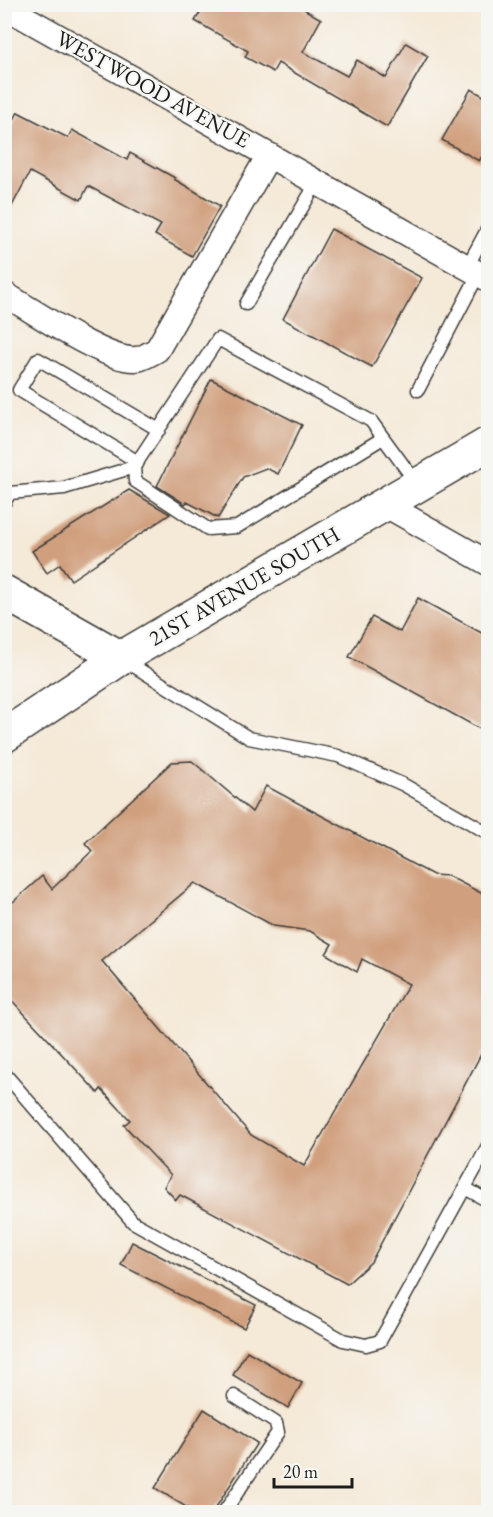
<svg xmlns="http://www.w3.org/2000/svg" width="493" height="1517" font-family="'EB Garamond',serif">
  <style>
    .building { fill: #d09f7d; fill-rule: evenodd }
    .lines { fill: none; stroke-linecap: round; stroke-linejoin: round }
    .service-casing { stroke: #3d3b38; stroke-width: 15 }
    .minor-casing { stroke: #3d3b38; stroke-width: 27 }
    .secondary-casing { stroke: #3d3b38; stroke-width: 36 }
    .primary-casing { stroke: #3d3b38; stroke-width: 36 }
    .service { stroke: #fff; stroke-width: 12 }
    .minor { stroke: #fff; stroke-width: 24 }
    .secondary { stroke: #fff; stroke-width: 33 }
    .primary { stroke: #fff; stroke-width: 33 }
    .labels { text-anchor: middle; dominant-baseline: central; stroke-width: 4.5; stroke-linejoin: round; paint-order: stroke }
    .street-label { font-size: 22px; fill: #1c1c1c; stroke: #f6f6f2 }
  </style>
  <rect width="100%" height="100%" fill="#f6f6f2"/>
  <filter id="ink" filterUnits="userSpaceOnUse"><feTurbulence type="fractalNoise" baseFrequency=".0167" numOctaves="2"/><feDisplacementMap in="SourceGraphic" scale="12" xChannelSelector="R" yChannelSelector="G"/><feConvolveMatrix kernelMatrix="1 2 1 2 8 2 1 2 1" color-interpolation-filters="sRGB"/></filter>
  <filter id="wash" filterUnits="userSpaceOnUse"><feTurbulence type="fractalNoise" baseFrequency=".008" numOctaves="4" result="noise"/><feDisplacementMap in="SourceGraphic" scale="24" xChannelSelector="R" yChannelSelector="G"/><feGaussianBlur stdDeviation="1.35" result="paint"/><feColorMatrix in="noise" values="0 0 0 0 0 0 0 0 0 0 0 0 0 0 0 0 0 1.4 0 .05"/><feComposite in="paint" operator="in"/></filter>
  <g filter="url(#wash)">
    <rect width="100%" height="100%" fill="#f5e9d7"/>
    <g id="blocks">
      <path class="building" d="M 205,4 L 295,4 L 321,19 L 303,52 L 347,76 L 357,60 L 386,78 L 406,43 L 428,56 L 387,127 L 278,63 L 273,72 L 245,57 L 248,51 L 195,21 Z
        M 471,89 L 489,99 L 489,146 L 479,161 L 442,140 Z
        M 18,112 L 68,138 L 72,130 L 127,160 L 130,153 L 175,178 L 174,179 L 220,206 L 192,256 L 155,235 L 161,225 L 88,186 L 81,200 L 30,172 L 4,221 L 4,139 Z
        M 331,229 L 422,278 L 372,367 L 283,319 Z
        M 211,379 L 302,425 L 278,474 L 266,468 L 243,477 L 218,518 L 187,502 L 185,504 L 157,486 Z
        M 129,490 L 170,514 L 71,580 L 60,564 L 47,573 L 32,551 Z
        M 418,598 L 489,637 L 489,734 L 349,657 L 372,617 L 400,632 Z
        M 192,761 L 252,812 L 266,786 L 433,875 L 448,876 L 489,897 L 489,1039 L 371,1262 L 347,1284 L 180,1195 L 176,1200 L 164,1187 L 171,1175 L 124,1125 L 130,1120 L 101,1089 L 98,1093 L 4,992 L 4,910 L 42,876 L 52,889 L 92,851 L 85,843 L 172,762 ZM 195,883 L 274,926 L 310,931 L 332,944 L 326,954 L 357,972 L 362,959 L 409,984 L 304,1166 L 251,1135 L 102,961 Z
        M 132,1242 L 256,1305 L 244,1328 L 121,1265 Z
        M 247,1351 L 302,1383 L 288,1408 L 233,1375 Z
        M 204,1409 L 257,1443 L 213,1512 L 194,1512 L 155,1488 Z"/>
    </g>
  </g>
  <g filter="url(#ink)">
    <use href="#blocks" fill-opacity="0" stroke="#3d3b38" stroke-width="1.5"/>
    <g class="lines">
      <g class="service-casing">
        <path id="service" d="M 467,267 L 488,228
          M 246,304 L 317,182
          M 418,390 L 479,273
          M 383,438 L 237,527 L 208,529 L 135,481 L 134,467 L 218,339 L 371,421 L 417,484
          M 138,462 L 19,390 L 38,359 L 159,430
          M 4,503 L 10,493 L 64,488 L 134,467
          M 124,660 L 249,738 L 338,756 L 404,785 L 488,833
          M 4,1073 L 133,1222 L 343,1340 L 366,1345 L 380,1341 L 488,1146
          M 465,1188 L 488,1201
          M 224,1512 L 278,1432 L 276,1423 L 234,1396"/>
      </g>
      <g class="minor-casing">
        <path id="minor" d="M 4,6 L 488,279
          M 4,294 C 33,310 106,362 136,359 C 143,359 152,352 157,350 L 269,155
          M 384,504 L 488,563"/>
      </g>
      <g class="secondary-casing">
        <path id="secondary" d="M 4,592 L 121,658"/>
      </g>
      <g class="primary-casing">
        <path id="primary" d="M 4,736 L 121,658 L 488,444"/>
      </g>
      <use href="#service" class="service"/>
      <use href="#minor" class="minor"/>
      <use href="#secondary" class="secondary"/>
      <use href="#primary" class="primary"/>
    </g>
  </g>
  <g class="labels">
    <g class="street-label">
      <text transform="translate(153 89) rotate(29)">WESTWOOD AVENUE</text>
      <text transform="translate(244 586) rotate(-30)">21ST AVENUE SOUTH</text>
    </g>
  </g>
  <rect width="493" height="1517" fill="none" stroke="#f6f6f2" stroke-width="24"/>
  <path d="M274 1478v9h78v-9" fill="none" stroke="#1c1c1c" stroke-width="3"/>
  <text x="283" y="1478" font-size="18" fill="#1c1c1c" stroke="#f6f6f2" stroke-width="4.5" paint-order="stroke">20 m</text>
</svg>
